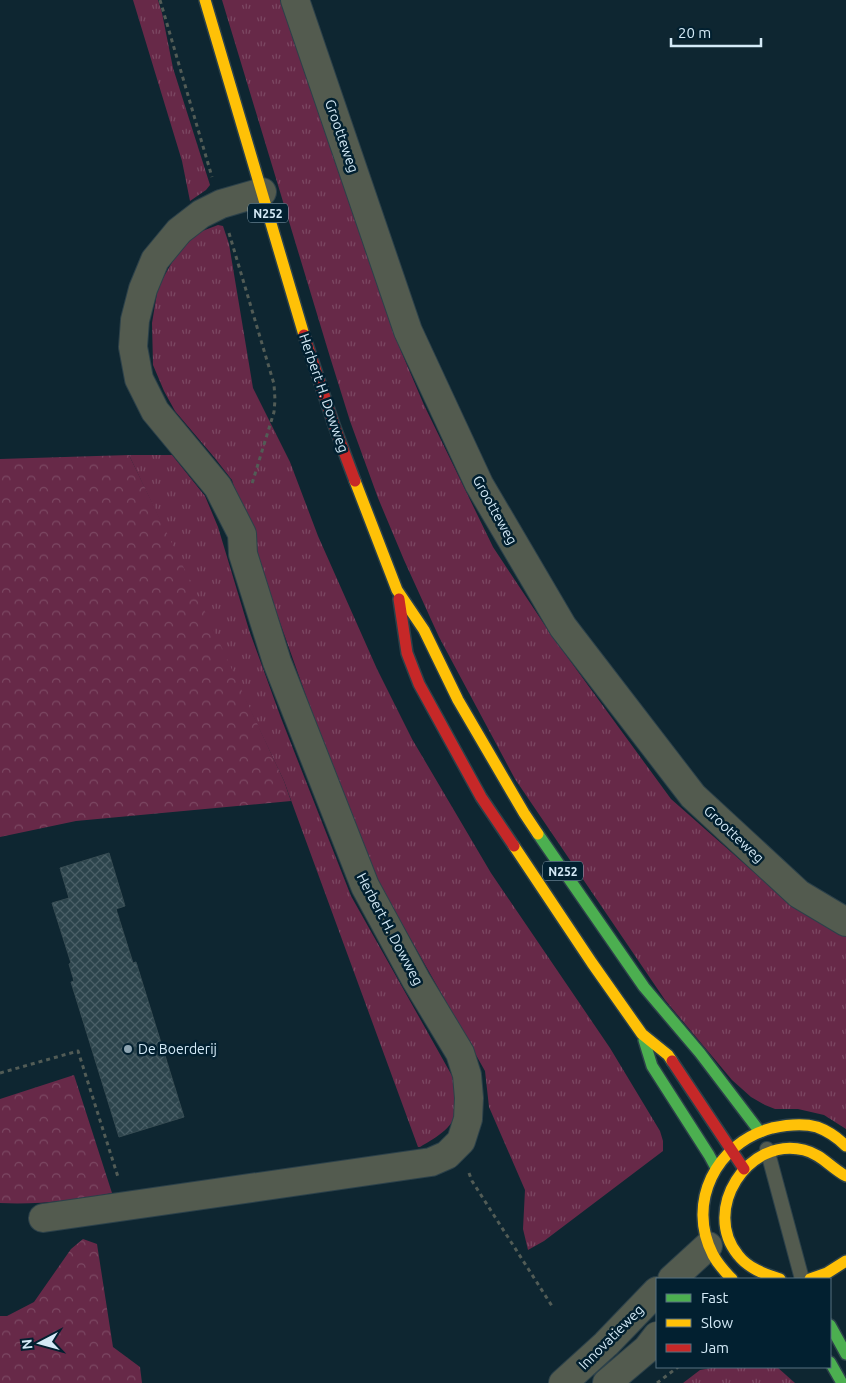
<svg xmlns="http://www.w3.org/2000/svg" width="846" height="1383" font-family="Ubuntu,sans-serif">
  <style>
    .grass { fill: url(#grass-tufts) }
    .forest { fill: url(#forest-crowns) }
    .building { fill: url(#building-cross-hatch); stroke: #374c53 }
    .lines { fill: none; stroke-linecap: round; stroke-linejoin: round }
    .lane-casing { stroke: #2c414a; stroke-width: 16 }
    .street-casing { stroke: #2c414a; stroke-width: 30 }
    .fast-casing { stroke: #2c414a; stroke-width: 14 }
    .slow-casing { stroke: #2c414a; stroke-width: 14 }
    .jam-casing { stroke: #2c414a; stroke-width: 14 }
    .path { stroke: #525c56; stroke-width: 3; stroke-dasharray: 4 4; stroke-linecap: butt }
    .lane { stroke: #535b4f; stroke-width: 14 }
    .street { stroke: #535b4f; stroke-width: 28 }
    .fast { stroke: #4caf50; stroke-width: 11 }
    .slow { stroke: #ffc107; stroke-width: 11 }
    .jam { stroke: #c62828; stroke-width: 11 }
    .poi-dot { fill: #8fa5b2; stroke: #022030; stroke-width: 2 }
    .labels { text-anchor: middle; dominant-baseline: central; stroke-width: 5; stroke-linejoin: round; paint-order: stroke }
    .shield { fill: #022030; stroke: #95adbb; stroke-width: 1 }
    .shield-label { font-size: 12px; font-weight: bold; fill: #d4eaf7 }
    .street-label { font-size: 14px; fill: #d4eaf7; stroke: #022030 }
    .poi-label { font-size: 14px; fill: #d4eaf7; stroke: #022030; text-anchor: start }
  </style>
  <defs>
    <pattern id="grass-tufts" width="24" height="20" patternUnits="userSpaceOnUse" patternTransform="scale(1.25)"><rect width="24" height="20" fill="#672948"/><path d="M3 7l-1-3M5 7V3M7 7l1-3M15 17l-1-3M17 17v-4M19 17l1-3" fill="none" stroke="#7c4863"/></pattern>
    <pattern id="forest-crowns" width="20" height="18" patternUnits="userSpaceOnUse" patternTransform="scale(1.25)"><rect width="20" height="18" fill="#672948"/><path d="M2 6a3 3 0 1 1 6 0M12 15a3 3 0 1 1 6 0" fill="none" stroke="#7c4863"/></pattern>
    <pattern id="building-cross-hatch" width="8" height="8" patternUnits="userSpaceOnUse" patternTransform="scale(1.25)"><rect width="8" height="8" fill="#2c444c"/><path d="M0 0l8 8M0 8l8-8" fill="none" stroke="#4a5f67"/></pattern>
  </defs>
  <rect width="100%" height="100%" fill="#0e2631"/>
  <path class="grass" d="M 133,0 L 158,0 L 162,13 L 173,68 L 210,185 L 206,190 L 190,201 L 182,161 Z
    M 222,0 L 285,0 L 375,278 L 401,351 L 424,405 L 493,547 L 552,636 L 671,799 L 756,874 L 834,928 L 846,934 L 846,1129 L 824,1115 L 798,1109 L 775,1109 L 765,1105 L 751,1097 L 732,1080 L 665,1000 L 515,779 L 439,637 L 404,560 L 378,498 L 350,421 L 330,357 Z
    M 218,225 L 223,226 L 229,244 L 253,388 L 290,462 L 318,536 L 377,669 L 412,739 L 491,873 L 610,1048 L 660,1131 L 663,1141 L 663,1151 L 544,1241 L 528,1250 L 523,1229 L 525,1190 L 489,1107 L 485,1071 L 379,883 L 310,707 L 246,527 L 232,480 L 214,457 L 175,411 L 164,391 L 153,365 L 152,323 L 158,287 L 175,257 L 197,233 Z
    M 129,455 L 172,455 L 205,496 L 218,527 L 249,630 L 281,718 L 351,896 L 455,1081 C 456,1088 459,1097 458,1105 C 456,1127 437,1137 420,1147 L 418,1147 L 284,781 Z
    M 717,1367 L 777,1367 L 795,1383 L 683,1383 L 700,1370 Z"/>
  <path class="forest" d="M 129,455 L 201,603 L 284,781 L 291,801 L 76,821 L 0,837 L 0,459 Z
    M 74,1075 L 112,1193 C 75,1200 38,1205 0,1203 L 0,1099 Z
    M 83,1239 L 97,1244 L 113,1347 L 140,1367 L 142,1383 L 0,1383 L 0,1316 L 7,1316 L 34,1302 L 71,1249 Z"/>
  <path class="building" d="M 109,853 L 125,906 L 116,909 L 133,963 L 136,962 L 184,1117 L 119,1137 L 71,982 L 74,981 L 69,964 L 71,963 L 52,903 L 69,898 L 60,868 Z"/>
  <g class="lines">
    <g class="lane-casing">
      <path id="lane" d="M 767,1149 L 802,1279"/>
    </g>
    <g class="street-casing">
      <path id="street" d="M 295,0 L 408,331 L 479,484 L 563,627 L 693,796 L 799,894 L 846,922
        M 43,1218 L 431,1162 L 447,1155 L 461,1141 L 468,1119 L 469,1098 L 467,1075 L 460,1053 L 416,980 L 365,886 L 277,662 L 243,554 L 242,534 L 218,487 L 155,411 L 139,379 L 133,347 L 135,320 L 143,289 L 155,260 L 179,231 L 201,214 L 221,204 L 262,192
        M 672,1279 L 708,1246
        M 563,1383 L 606,1344 L 657,1291
        M 607,1383 L 647,1349 L 657,1336"/>
    </g>
    <g class="fast-casing">
      <path id="fast" d="M 538,834 L 644,987 L 700,1053 L 760,1132
        M 644,1040 L 652,1066 L 709,1155 L 716,1168
        M 830,1325 L 846,1354
        M 830,1362 L 842,1383"/>
    </g>
    <g class="slow-casing">
      <path id="slow" d="M 205,0 L 304,335
        M 355,481 L 397,590 L 424,630 L 458,700 L 524,813 L 538,834
        M 514,846 L 592,963 L 642,1034 L 668,1055 L 672,1061
        M 732,1279 C 725,1272 718,1264 713,1255 C 686,1203 716,1143 772,1128 C 786,1125 803,1123 817,1127 C 828,1131 838,1138 846,1146
        M 780,1279 C 764,1274 748,1268 738,1255 C 701,1210 748,1136 804,1150 C 821,1154 831,1168 846,1176
        M 810,1279 L 827,1273 L 846,1261"/>
    </g>
    <g class="jam-casing">
      <path id="jam" d="M 304,335 L 334,425 L 355,481
        M 399,599 L 407,653 L 419,684 L 481,797 L 514,846
        M 672,1061 L 744,1169"/>
    </g>
    <path class="path" d="M 160,0 L 212,177
      M 229,233 L 274,384 L 275,400 L 274,412 L 251,487
      M 0,1073 L 78,1051 L 118,1177
      M 469,1173 L 472,1181 L 552,1306
      M 657,1383 L 678,1367"/>
    <use href="#lane" class="lane"/>
    <use href="#street" class="street"/>
    <use href="#fast" class="fast"/>
    <use href="#slow" class="slow"/>
    <use href="#jam" class="jam"/>
  </g>
  <circle class="poi-dot" cx="128" cy="1049" r="5"/>
  <g class="labels">
    <g class="shield">
      <rect x="248" y="203.5" width="40" height="19" rx="4"/>
      <rect x="543" y="861.5" width="40" height="19" rx="4"/>
    </g>
    <g class="shield-label">
      <text x="268" y="213">N252</text>
      <text x="563" y="871">N252</text>
    </g>
    <g class="street-label">
      <text transform="translate(342 136) rotate(71)">Grootteweg</text>
      <text transform="translate(324 393) rotate(71)">Herbert H. Dowweg</text>
      <text transform="translate(495 510) rotate(61)">Grootteweg</text>
      <text transform="translate(734 834) rotate(43)">Grootteweg</text>
      <text transform="translate(390 929) rotate(62)">Herbert H. Dowweg</text>
      <text transform="translate(611 1337) rotate(-45)">Innovatieweg</text>
    </g>
    <g class="poi-label">
      <text x="138" y="1049">De Boerderij</text>
    </g>
  </g>
  <rect x="656" y="1278" width="175" height="90" fill="#022030" stroke="#567180"/>
  <rect x="666" y="1294" width="25" height="8" fill="#4caf50" stroke="#567180"/>
  <text x="701" y="1303" font-size="15" fill="#d4eaf7">Fast</text>
  <rect x="666" y="1319" width="25" height="8" fill="#ffc107" stroke="#567180"/>
  <text x="701" y="1328" font-size="15" fill="#d4eaf7">Slow</text>
  <rect x="666" y="1344" width="25" height="8" fill="#c62828" stroke="#567180"/>
  <text x="701" y="1353" font-size="15" fill="#d4eaf7">Jam</text>
  <g transform="translate(40 1343) rotate(264)" stroke="#022030" stroke-width="4" paint-order="stroke">
  <path d="M0-4L9 19L0 12L-9 19Z" fill="#d4eaf7"/>
  <text y="-8" font-size="14" font-weight="bold" text-anchor="middle" fill="#d4eaf7">N</text>
  </g>
  <path d="M671 38v8h90v-8" fill="none" stroke="#d4eaf7" stroke-width="2.5"/>
  <text x="678" y="38" font-size="15" fill="#d4eaf7" stroke="#022030" stroke-width="4" paint-order="stroke">20 m</text>
</svg>
